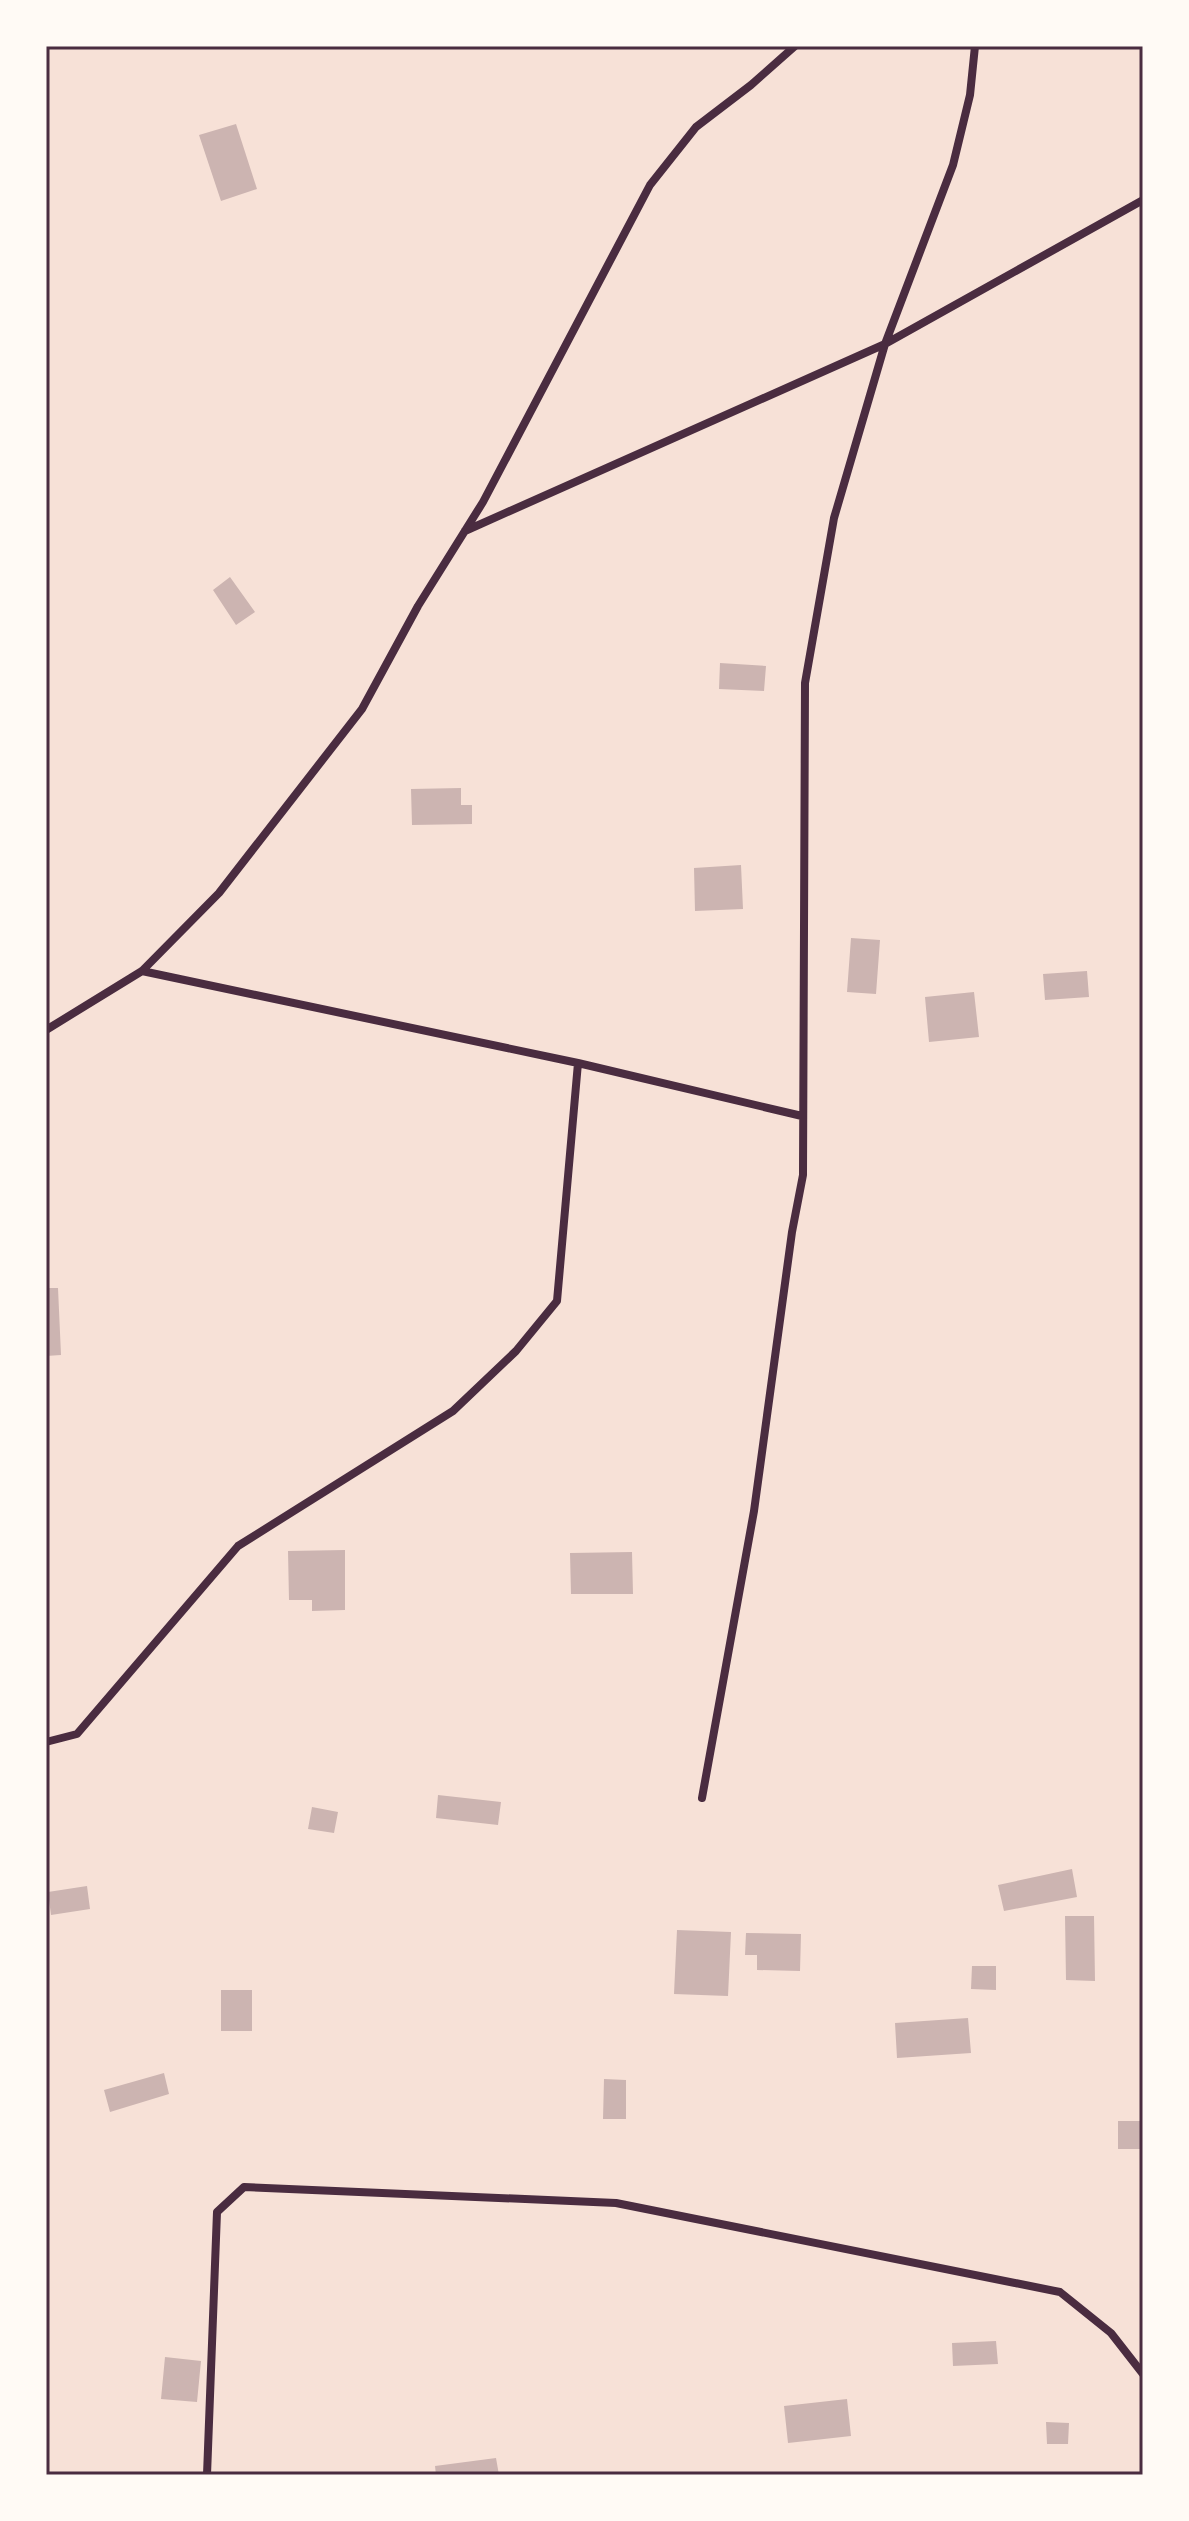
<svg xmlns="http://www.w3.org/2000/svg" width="1189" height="2521" font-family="Bitter,serif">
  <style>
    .building { fill: #ccb4b1 }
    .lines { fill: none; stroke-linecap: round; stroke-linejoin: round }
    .minor { stroke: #4a2c40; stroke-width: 8 }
    .neatline { fill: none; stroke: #4a2c40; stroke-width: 3 }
  </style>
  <rect width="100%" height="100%" fill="#f7e1d7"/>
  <path class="building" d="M 236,124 L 257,189 L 221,201 L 199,135 Z
    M 230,577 L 255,612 L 236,625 L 213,590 Z
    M 720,663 L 766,666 L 764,691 L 719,689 Z
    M 461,788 L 461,805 L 472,805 L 472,824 L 412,825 L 411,789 Z
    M 741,865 L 743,909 L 695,911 L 694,868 Z
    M 851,938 L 880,940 L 876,994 L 847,992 Z
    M 1087,971 L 1089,997 L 1045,1000 L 1043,974 Z
    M 974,992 L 979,1037 L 929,1042 L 925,997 Z
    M 46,1288 L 58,1288 L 61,1355 L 46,1356 Z
    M 345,1550 L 345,1610 L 312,1611 L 312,1600 L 289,1600 L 288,1551 Z
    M 632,1552 L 633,1594 L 571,1594 L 570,1553 Z
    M 438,1795 L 501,1802 L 498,1825 L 436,1818 Z
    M 312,1807 L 338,1812 L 334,1833 L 308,1829 Z
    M 1072,1869 L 1077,1897 L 1004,1911 L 998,1885 Z
    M 87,1886 L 90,1909 L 51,1915 L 48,1892 Z
    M 1065,1916 L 1094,1916 L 1095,1981 L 1066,1980 Z
    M 677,1930 L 731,1932 L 728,1996 L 674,1994 Z
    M 746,1933 L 801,1934 L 800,1971 L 757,1970 L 757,1955 L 745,1955 Z
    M 972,1966 L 996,1966 L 996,1990 L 971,1989 Z
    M 221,1990 L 252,1990 L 252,2031 L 221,2031 Z
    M 968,2018 L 971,2053 L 897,2058 L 895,2023 Z
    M 164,2073 L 169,2094 L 110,2112 L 104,2090 Z
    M 604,2079 L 626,2080 L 626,2119 L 603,2119 Z
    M 1118,2121 L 1143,2121 L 1143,2149 L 1118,2149 Z
    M 996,2341 L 998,2364 L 953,2366 L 952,2343 Z
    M 165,2357 L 201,2361 L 197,2402 L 161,2399 Z
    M 847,2399 L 851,2436 L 788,2443 L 784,2406 Z
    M 1046,2422 L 1069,2423 L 1068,2444 L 1047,2444 Z
    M 496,2458 L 499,2475 L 436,2475 L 435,2466 Z"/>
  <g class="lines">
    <path class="minor" d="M 465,531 L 885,344 L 1143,200
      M 142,971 L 578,1063 L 802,1116
      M 46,1030 L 142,971 L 219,893 L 362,709 L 418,606 L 483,502 L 650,185 L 696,127 L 751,85 L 795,46
      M 46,1742 L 77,1734 L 238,1546 L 453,1411 L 516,1351 L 557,1301 L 578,1063
      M 702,1798 L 754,1511 L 792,1232 L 803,1175 L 805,683 L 834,518 L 885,344 L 953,165 L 970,95 L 975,46
      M 207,2475 L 217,2212 L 244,2187 L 616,2203 L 1060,2292 L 1111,2333 L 1143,2374"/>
  </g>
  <rect width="1189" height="2521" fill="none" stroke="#fffaf5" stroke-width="96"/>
  <rect x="48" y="48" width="1093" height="2425" class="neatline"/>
</svg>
